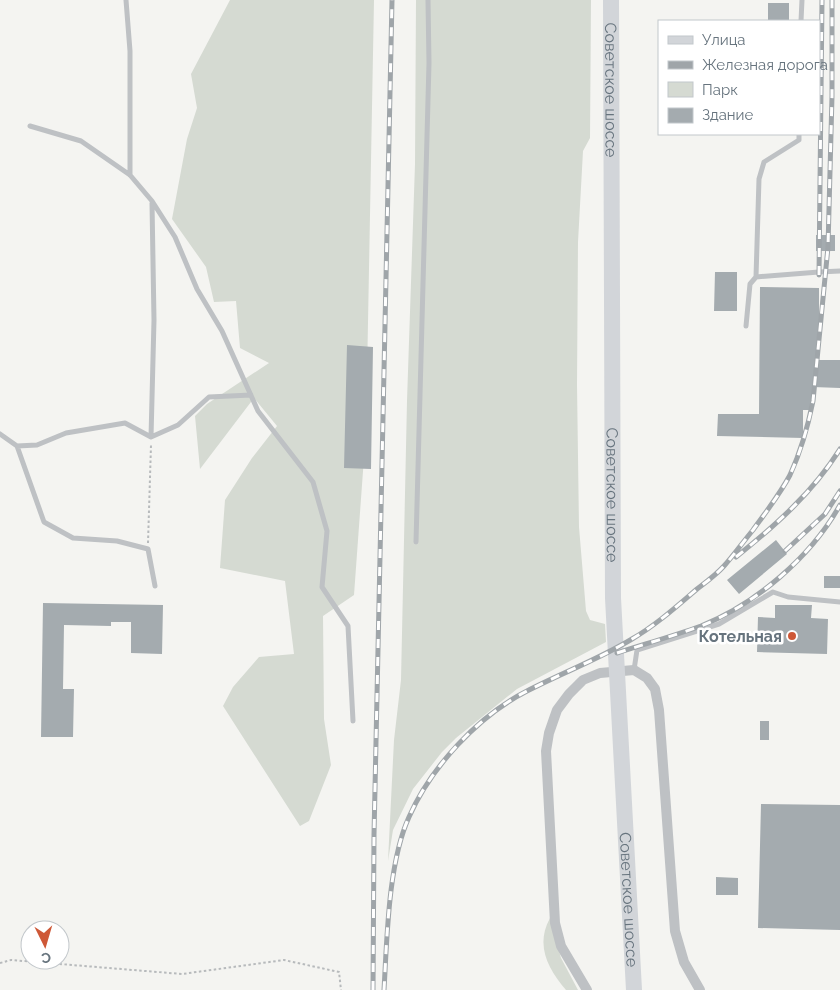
<svg xmlns="http://www.w3.org/2000/svg" width="840" height="990" font-family="Raleway,sans-serif">
  <style>
    .green { fill: #d5dad2 }
    .building { fill: #a4abaf }
    .lines { fill: none; stroke-linecap: round; stroke-linejoin: round }
    .path { stroke: #b7babc; stroke-width: 2; stroke-dasharray: 2.5 2.5; stroke-linecap: butt }
    .service { stroke: #bec1c4; stroke-width: 5 }
    .minor { stroke: #bec1c4; stroke-width: 10 }
    .primary { stroke: #d2d5d9; stroke-width: 16 }
    .rail-casing { stroke: #9fa5a9; stroke-width: 5 }
    .rail { stroke: #fff; stroke-width: 3; stroke-dasharray: 9; stroke-linecap: butt }
    .poi-dot { fill: #ce5837; stroke: #fff; stroke-width: 2 }
    .labels { text-anchor: middle; dominant-baseline: central; stroke-width: 5; stroke-linejoin: round; paint-order: stroke }
    .street-label { font-size: 16px; fill: #67747e; stroke: #fff }
    .poi-label { font-size: 16px; font-weight: bold; fill: #67747e; stroke: #fff; text-anchor: end }
  </style>
  <rect width="100%" height="100%" fill="#f4f4f1"/>
  <path class="green" d="M 230,0 L 374,0 L 366,430 L 354,595 L 323,616 L 324,719 L 331,765 L 309,821 L 300,826 L 223,706 L 233,687 L 259,657 L 294,654 L 285,581 L 220,568 L 225,500 L 252,458 L 277,426 L 254,398 L 200,469 L 195,416 L 207,404 L 269,363 L 240,348 L 236,301 L 214,302 L 206,267 L 172,219 L 187,139 L 197,108 L 191,74 Z
    M 416,0 L 591,0 L 590,138 L 583,151 L 578,242 L 577,385 L 579,527 L 586,611 L 590,620 L 605,624 L 606,642 L 517,689 L 456,738 L 442,752 L 413,789 L 393,830 L 388,861 L 394,740 L 401,680 L 407,401 L 415,164 Z
    M 550,918 L 561,958 L 578,990 L 566,990 C 548,969 535,945 550,918 Z"/>
  <path class="building" d="M 768,3 L 789,3 L 789,21 L 768,21 Z
    M 816,235 L 835,235 L 835,251 L 816,251 Z
    M 715,272 L 737,272 L 737,311 L 714,311 Z
    M 760,287 L 819,288 L 819,360 L 840,360 L 840,388 L 813,387 L 813,410 L 803,410 L 803,438 L 717,436 L 718,414 L 759,414 Z
    M 347,345 L 373,347 L 371,469 L 344,468 Z
    M 776,540 L 787,554 L 739,594 L 727,580 Z
    M 824,576 L 840,576 L 840,588 L 824,588 Z
    M 43,603 L 163,605 L 162,654 L 131,653 L 131,622 L 111,622 L 111,626 L 64,625 L 63,689 L 74,689 L 73,737 L 41,737 Z
    M 775,605 L 812,605 L 811,618 L 828,619 L 827,654 L 757,652 L 758,617 L 775,618 Z
    M 760,721 L 769,721 L 769,740 L 760,740 Z
    M 761,804 L 840,805 L 840,930 L 758,928 Z
    M 716,877 L 738,878 L 738,895 L 716,895 Z"/>
  <g class="lines">
    <path class="path" d="M 148,543 L 151,445
      M 0,963 L 11,960 L 182,974 L 284,960 L 339,972 L 341,990"/>
    <path class="service" d="M 126,0 L 130,51 L 130,175
      M 801,21 L 802,0
      M 30,126 L 81,141 L 130,175 L 152,201 L 175,237 L 197,289 L 222,331 L 258,411 L 313,482 L 327,531 L 322,587 L 348,626 L 353,721
      M 756,277 L 819,272 L 840,271
      M 746,326 L 750,284 L 756,277 L 759,179 L 764,162 L 799,140 L 799,134
      M 0,434 L 17,446 L 44,522 L 73,538 L 117,541 L 148,549 L 155,586
      M 151,437 L 154,320 L 152,203
      M 17,446 L 37,445 L 66,433 L 125,423 L 151,437 L 178,425 L 209,397 L 251,395
      M 416,542 L 429,63 L 428,0
      M 634,670 L 637,650 L 719,624 L 773,592 L 788,597 L 840,602"/>
    <path class="minor" d="M 587,990 L 561,946 L 555,923 L 546,751 L 549,733 L 557,710 L 569,694 L 583,680 L 600,673 L 634,670 L 647,678 L 655,689 L 659,710 L 675,931 L 684,962 L 700,990"/>
    <path class="primary" id="s1" d="M 611,0 L 613,598 L 634,990"/>
    <g class="rail-casing">
      <path id="rail" d="M 819,275 L 822,0
        M 785,551 L 825,514 L 840,491
        M 736,557 C 776,525 813,492 840,449
        M 617,653 C 645,644 673,636 701,626 C 756,604 811,557 840,505
        M 373,990 L 374,835 L 392,0
        M 384,990 C 387,939 388,863 409,817 C 431,767 478,716 527,691 C 562,673 599,659 632,639 C 656,625 676,607 697,589 C 706,582 716,575 724,566 C 734,555 743,542 753,530 C 766,512 780,494 790,475 C 801,451 808,426 813,401 L 828,247 L 832,96 L 832,0"/>
    </g>
    <use href="#rail" class="rail"/>
  </g>
  <circle class="poi-dot" cx="792" cy="636" r="5"/>
  <g class="labels">
    <g class="street-label">
      <text stroke="none"><textPath href="#s1" startOffset="90">Советское шоссе</textPath></text>
      <text stroke="none"><textPath href="#s1" startOffset="495">Советское шоссе</textPath></text>
      <text stroke="none"><textPath href="#s1" startOffset="900">Советское шоссе</textPath></text>
    </g>
    <g class="poi-label">
      <text x="782" y="636">Котельная</text>
    </g>
  </g>
  <rect x="658" y="20" width="162" height="115" fill="#ffffff" stroke="#c2c7cb"/>
  <rect x="668" y="36" width="25" height="8" fill="#d2d5d9" stroke="#c2c7cb"/>
  <text x="702" y="45" font-size="15" fill="#67747e">Улица</text>
  <rect x="668" y="61" width="25" height="8" fill="#9fa5a9" stroke="#c2c7cb"/>
  <text x="702" y="70" font-size="15" fill="#67747e">Железная дорога</text>
  <rect x="668" y="82" width="25" height="15" fill="#d5dad2" stroke="#c2c7cb"/>
  <text x="702" y="95" font-size="15" fill="#67747e">Парк</text>
  <rect x="668" y="108" width="25" height="15" fill="#a4abaf" stroke="#c2c7cb"/>
  <text x="702" y="120" font-size="15" fill="#67747e">Здание</text>
  <g transform="translate(45 945) rotate(175)"><circle r="24" fill="#ffffff" stroke="#c2c7cb"/>
  <path d="M0-4L9 19L0 12L-9 19Z" fill="#ce5837"/>
  <text y="-8" font-size="14" font-weight="bold" text-anchor="middle" fill="#67747e">С</text>
  </g>
</svg>
